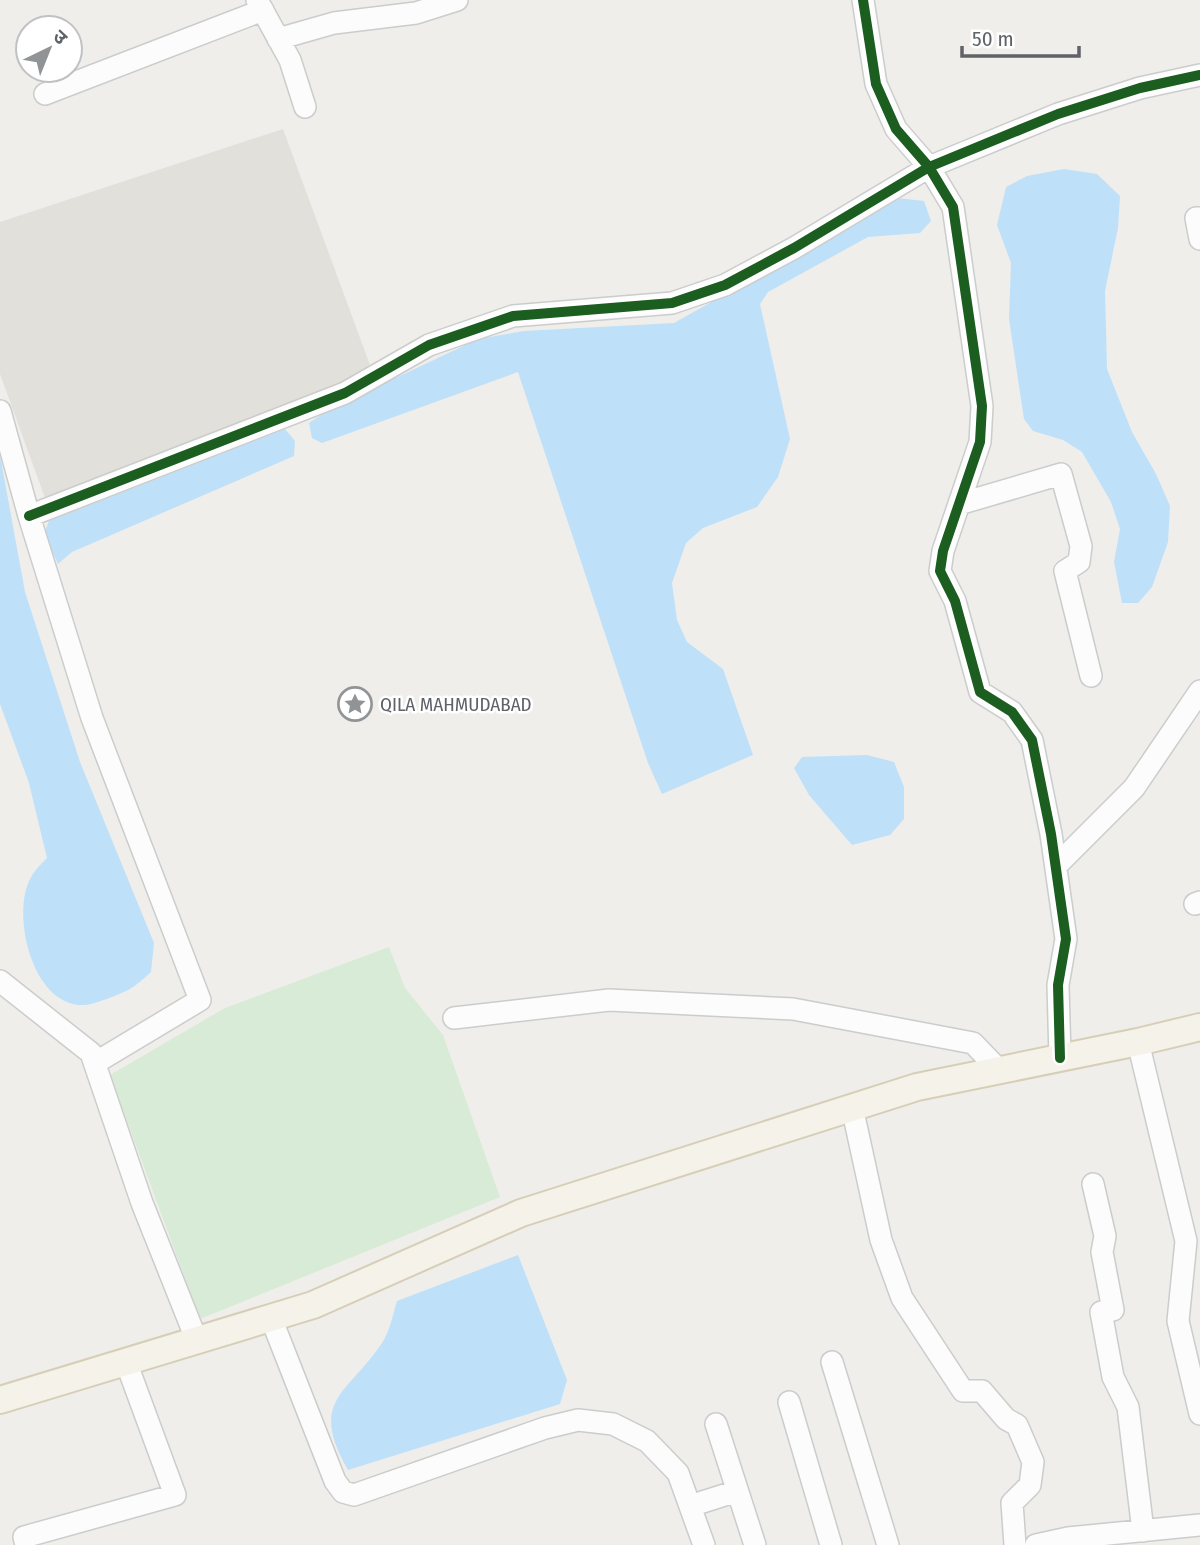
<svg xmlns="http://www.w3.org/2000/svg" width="1200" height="1545" viewBox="0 0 1200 1545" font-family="'Fira Sans Condensed','Noto Sans Devanagari',sans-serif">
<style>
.education{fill:#e2e0da}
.green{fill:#d8ebd6}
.water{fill:#bfe0f9}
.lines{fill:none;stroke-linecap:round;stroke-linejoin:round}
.minor-casing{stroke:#cbcccc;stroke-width:24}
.major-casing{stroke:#d7ceb8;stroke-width:30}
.minor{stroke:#fdfcfc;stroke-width:21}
.major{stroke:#f4f2e9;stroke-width:26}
.cycleway-casing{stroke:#fff;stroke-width:15}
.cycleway{stroke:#1b5e20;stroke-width:10}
.labels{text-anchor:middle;stroke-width:5;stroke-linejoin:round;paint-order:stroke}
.poi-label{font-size:19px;fill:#5f6368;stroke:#fff;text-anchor:start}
</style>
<rect width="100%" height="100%" fill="#efeeea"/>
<path class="education" d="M283 129 370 365 334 387 45 498 0 374V222Z"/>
<path class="green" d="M389 947 405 988 443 1035 500 1197 200 1319 110 1075 225 1008Z"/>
<path class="water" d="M1064 169 1097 174 1120 196 1118 228 1105 291 1107 369 1132 432 1156 474 1170 506 1168 542 1152 587 1138 603H1122L1114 562 1120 529 1111 502 1082 452 1063 440 1033 431 1024 419 1009 319 1011 263 997 225 1006 187 1027 176Z
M897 198 924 201 931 221 920 233 868 237 768 292 760 304 790 439 778 477 757 507 703 528 686 543 672 583 677 620 687 642 723 669 753 755 662 794 648 763 518 372 322 443 312 438 309 423 330 409 478 339 524 331 674 323Z
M285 429 295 441 294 456 72 552 58 564 44 534 49 521Z
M0 455 25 592 80 762 154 943 151 972C144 978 137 985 130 989 121 994 93 1005 84 1005 33 1007 11 916 30 879 34 871 41 864 47 858L29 783 0 704Z
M867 755 894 762 904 787V819L890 835 852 845 809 795 794 768 802 757Z
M518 1255 567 1380 560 1404 348 1470C308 1400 347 1395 382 1343 390 1331 393 1314 397 1301Z"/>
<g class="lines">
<g class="minor-casing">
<path id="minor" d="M257 0 290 60 305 107
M863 0 876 84 896 129 929 167 953 207 982 406 980 442 943 551 940 571 955 601 980 692 1012 712 1032 740 1051 834 1066 939 1058 985 1060 1058
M278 39 334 23 416 13 457 0
M45 94 263 10
M1200 218H1196L1200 239
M0 411 29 516 92 718 200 1000 95 1063
M959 504 1061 474 1081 546 1079 562 1065 571 1091 676
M29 516 345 393 429 345 513 316 672 303 725 285 794 248 929 167 1058 114 1140 88 1200 75
M1056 866 1134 788 1200 691
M1195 904 1200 902
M0 981 91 1053 142 1203 197 1341
M454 1018 609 1000 793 1009 973 1043 999 1070
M1138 1042 1186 1241 1178 1321 1200 1414
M852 1107 881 1240 902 1298 963 1391H982L1006 1419 1017 1425 1033 1462 1030 1485 1012 1503 1015 1545
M1093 1184 1105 1236 1102 1252 1113 1310 1101 1312 1113 1377 1128 1407 1143 1531
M271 1318 335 1481 343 1492 354 1495 545 1428 578 1420 613 1424 647 1441 678 1473 704 1545
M832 1362 888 1545
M789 1402 831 1545
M716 1424 755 1545
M690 1506 737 1491
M26 1545 24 1537 175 1495 126 1362
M1036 1545 1068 1538 1200 1525"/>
</g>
<g class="major-casing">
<path id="major" d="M0 1400 313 1305 521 1213 917 1087 1138 1042 1200 1027"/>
</g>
<use href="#minor" class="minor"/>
<use href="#major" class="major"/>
<g class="cycleway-casing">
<path id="cycleway" d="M863 0 876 84 896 129 929 167 953 207 982 406 980 442 943 551 940 571 955 601 980 692 1012 712 1032 740 1051 834 1066 939 1058 985 1060 1058
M29 516 345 393 429 345 513 316 672 303 725 285 794 248 929 167 1058 114 1140 88 1200 75"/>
</g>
<use href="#cycleway" class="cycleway"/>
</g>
<defs>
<g id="sight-ring" transform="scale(1.75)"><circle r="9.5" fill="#fff" stroke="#919496" stroke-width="1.5"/><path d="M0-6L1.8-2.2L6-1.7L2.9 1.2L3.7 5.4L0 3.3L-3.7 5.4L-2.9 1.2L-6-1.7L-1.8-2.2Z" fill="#919496"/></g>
</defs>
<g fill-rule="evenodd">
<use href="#sight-ring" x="355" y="704"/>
</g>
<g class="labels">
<g class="poi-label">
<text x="380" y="711">QILA MAHMUDABAD</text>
</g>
</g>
<g transform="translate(49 49) rotate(43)"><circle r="33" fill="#ffffff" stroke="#bfc1c3" stroke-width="2"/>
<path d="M0-5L12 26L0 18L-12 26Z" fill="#919496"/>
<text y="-10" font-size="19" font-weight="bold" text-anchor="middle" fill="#5f6368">उ</text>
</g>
<path d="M962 46v10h117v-10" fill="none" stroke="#5f6368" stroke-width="3.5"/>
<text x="972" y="46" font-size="21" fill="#5f6368" stroke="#ffffff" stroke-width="5" paint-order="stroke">50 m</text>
</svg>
